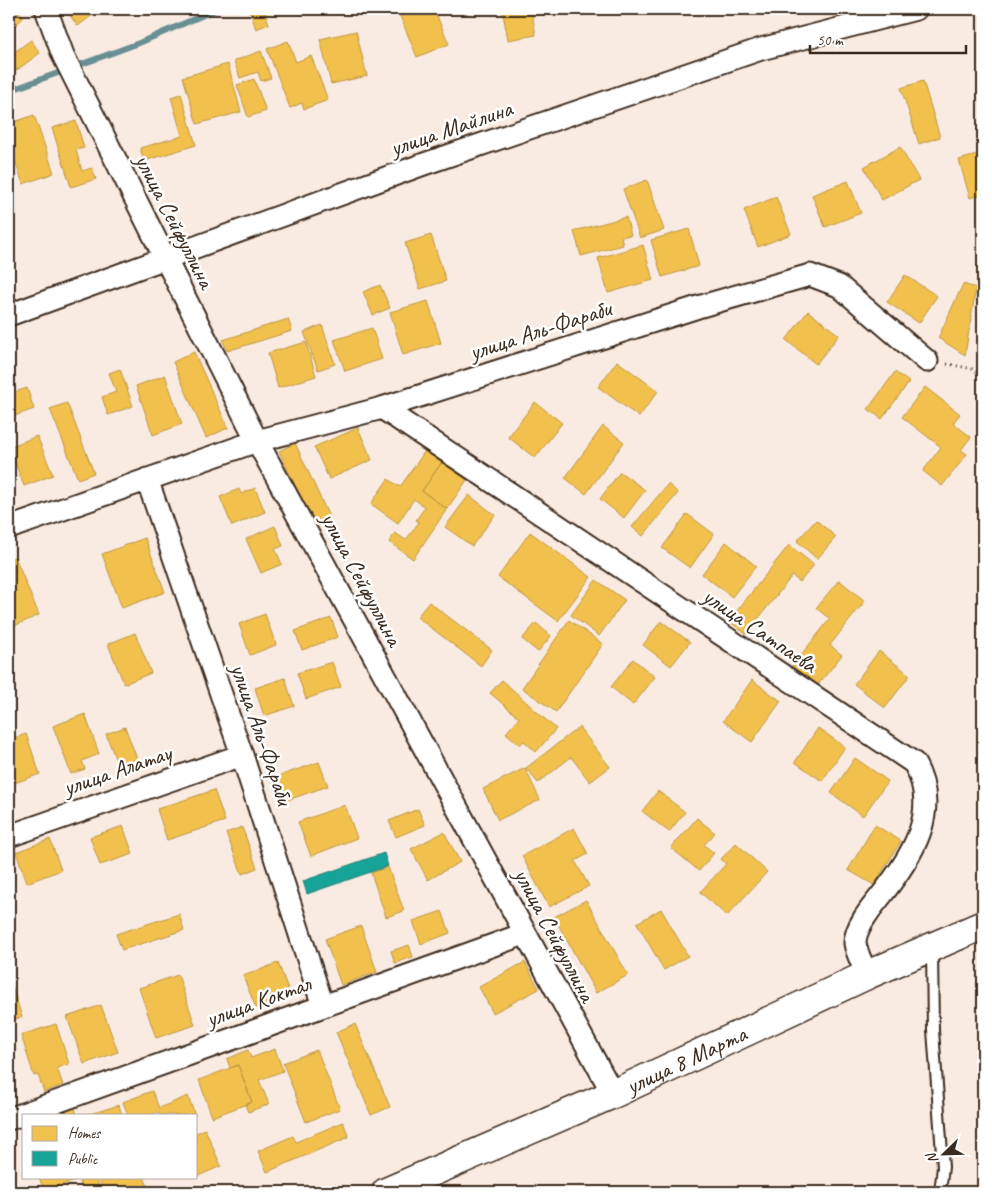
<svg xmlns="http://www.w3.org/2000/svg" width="992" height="1201" viewBox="0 0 992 1201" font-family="Caveat,sans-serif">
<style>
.homes{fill:#f2c14e;stroke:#bb9440}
.public{fill:#17a398;stroke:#227f73}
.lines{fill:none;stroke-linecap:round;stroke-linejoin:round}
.stream{stroke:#678f94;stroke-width:6}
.lane-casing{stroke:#3b2a1e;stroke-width:14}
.street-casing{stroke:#3b2a1e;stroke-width:25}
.secondary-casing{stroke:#3b2a1e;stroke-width:31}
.path{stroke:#3b2a1e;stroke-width:3;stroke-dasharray:1 4;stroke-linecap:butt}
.lane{stroke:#fff;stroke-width:10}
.street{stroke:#fff;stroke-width:21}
.secondary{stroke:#fff;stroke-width:28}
.labels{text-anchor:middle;stroke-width:5;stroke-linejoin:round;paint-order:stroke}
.street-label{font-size:24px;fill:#3b2a1e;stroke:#fff}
</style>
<rect width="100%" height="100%" fill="#faebe2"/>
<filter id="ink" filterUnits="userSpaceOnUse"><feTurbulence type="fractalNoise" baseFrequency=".02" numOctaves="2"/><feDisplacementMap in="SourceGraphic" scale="10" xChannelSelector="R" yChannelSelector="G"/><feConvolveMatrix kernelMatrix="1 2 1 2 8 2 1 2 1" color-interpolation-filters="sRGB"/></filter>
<g filter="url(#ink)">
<path class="homes" d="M9 9H15L24 17 13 28 9 24Z
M65 9H100L78 26Z
M249 9H264L269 24 256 29Z
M418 9H434L449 44 417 57 400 16Z
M502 9H531L536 35 508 40Z
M356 31 367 76 331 84 320 39Z
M31 40 40 53 10 75 9 56Z
M288 41 296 62 311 56 328 100 304 109 302 103 290 108 267 49Z
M261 51 271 78 261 81 258 72 240 78 234 61Z
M228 64 241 112 197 124 183 77Z
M254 79 266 111 248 117 237 85Z
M923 81 940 137 919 144 901 88Z
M181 94 196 145 144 161 140 148 182 136 171 97Z
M34 115 54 173 23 184 9 144V124Z
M76 121 84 148 76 150 82 171 92 168 96 179 71 187 52 128Z
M900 147 919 180 882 200 864 167Z
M983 153V194L970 198 959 160Z
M647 180 664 230 640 238 623 189Z
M848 181 861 213 825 227 812 195Z
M776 197 791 234 758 247 744 210Z
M626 217 631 235 621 237 623 245 581 256 574 231Z
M689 229 699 266 662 277 651 240Z
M431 235 446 281 420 289 405 243Z
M643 245 653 280 608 293 598 258Z
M905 275 937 296 919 323 887 302Z
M963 284 976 288 965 355 938 338Z
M380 285 390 308 373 315 363 292Z
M428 301 441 343 403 355 390 312Z
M808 311 839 335 816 364 786 340Z
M288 319 292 331 227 351 223 340Z
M322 325 335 364 318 370 304 332Z
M372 328 382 359 345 371 334 340Z
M306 342 316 376 278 388 268 353Z
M194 352 228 428 206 438 173 362Z
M617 361 658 391 639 417 598 387Z
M120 369 133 406 108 415 102 397 116 392 109 373Z
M895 372 909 382 882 419 868 409Z
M165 375 182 424 153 435 136 386Z
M925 387 960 414 953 423 971 437 961 450 967 454 942 486 923 471 941 447 902 417Z
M27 388 34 409 9 418V394Z
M535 402 562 423 535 458 508 437Z
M67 403 94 473 78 479 50 409Z
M603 426 624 442 586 494 565 478Z
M358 428 372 460 329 479 314 447Z
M37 436 53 475 24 486 9 447Z
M295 443 331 521 315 528 279 451Z
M425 451 442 462 422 491 447 509 413 559 389 542 395 533 406 540 419 522 416 520 425 507 414 499 398 523 371 504 388 479 400 487Z
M442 462 467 480 447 509 422 491Z
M620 472 645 490 624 518 600 499Z
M668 484 678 493 643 536 632 527Z
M255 488 265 512 232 526 220 497 239 489 241 494Z
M469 495 495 515 472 546 445 527Z
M687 514 714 534 690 568 662 548Z
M816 520 836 537 817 559 797 541Z
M275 526 283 546 275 549 282 564 261 573 246 539Z
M530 532 591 577 558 621 498 577Z
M145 538 165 592 122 608 102 554Z
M726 542 756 566 732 597 702 574Z
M789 545 814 565 800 582 792 576 746 634 729 621Z
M15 557 39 615 16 625 9 609V559Z
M596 580 625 600 599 636 571 615Z
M839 580 865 601 830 645 842 655 817 686 792 666 830 619 816 608Z
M429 602 492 650 481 666 417 617Z
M265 614 276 645 250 655 239 624Z
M331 618 338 637 302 650 295 631Z
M569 620 603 644 556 712 522 688Z
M661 621 690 642 671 666 643 645Z
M536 623 551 636 538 652 522 639Z
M135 633 151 673 124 684 108 644Z
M879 651 910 675 885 708 854 684Z
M633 659 655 677 633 705 611 687Z
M332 662 341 687 306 699 297 673Z
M285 678 294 706 264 716 255 688Z
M502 680 556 729 536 752 524 741 520 745 506 733 519 718 490 693Z
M752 680 781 701 752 742 723 721Z
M85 714 99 754 82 761 85 769 71 774 53 726Z
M125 727 137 759 118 766 106 734Z
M579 727 610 767 590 782 571 757 538 783 526 768Z
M818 728 845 747 822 781 795 762Z
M26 734 40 774 9 785V740Z
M855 758 888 781 863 816 831 793Z
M319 762 328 786 282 802 273 778Z
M525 768 540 800 498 820 483 789Z
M214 790 225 821 167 840 157 809Z
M658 791 685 812 669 832 642 811Z
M345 805 357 838 311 856 298 822Z
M418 809 425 825 396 837 389 821Z
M697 818 715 833 704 845 714 853 699 871 671 848Z
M875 825 901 841 874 885 848 870Z
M123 826 133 854 100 865 90 837Z
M242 827 257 868 242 874 226 833Z
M574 828 588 854 575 861 589 886 549 907 522 856Z
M444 832 460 862 428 880 411 849Z
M50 839 61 870 27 883 16 852Z
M736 843 767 872 727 916 700 892 726 864 721 859Z
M388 867 404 911 386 917 371 873Z
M586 900 628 975 596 993 554 917Z
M9 901 13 913 9 915Z
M661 909 688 956 664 970 637 923Z
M442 911 450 933 421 944 413 921Z
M179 914 184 930 122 950 116 934Z
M361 926 377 972 341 985 325 939Z
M409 945 413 957 395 963 391 951Z
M525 962 539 989 493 1013 479 987Z
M278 963 290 994 256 1008 243 976Z
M178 975 195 1025 156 1038 139 988Z
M9 977 22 1017 9 1021Z
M101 1005 118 1052 84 1064 67 1017Z
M56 1024 69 1064 57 1068 63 1085 44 1092 38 1075 34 1076 21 1035Z
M355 1024 390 1107 371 1115 336 1032Z
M275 1049 283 1071 259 1080 269 1104 248 1112 245 1105 252 1102 238 1065 230 1068 227 1059 248 1050 251 1058Z
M317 1050 340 1109 306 1122 283 1063Z
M238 1065 252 1102 212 1117 199 1080Z
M152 1091 159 1108 188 1096 195 1115H160L158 1112 151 1115H128L123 1102Z
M119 1105 122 1115H87Z
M75 1108 77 1115H59L58 1113Z
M343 1122 349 1137 267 1172 258 1151 293 1136 296 1142Z
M205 1129 221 1166 196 1177V1133Z
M39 1177H73L75 1181 44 1191Z
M78 1177H96L101 1192H83Z
M98 1177H144L150 1192H104Z"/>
<path class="public" d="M384 853 388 866 307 894 303 881Z"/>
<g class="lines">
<path class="stream" d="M9 91 139 43 217 9"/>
<g class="lane-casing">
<path id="lane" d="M932 949 933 1030 943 1167 940 1192"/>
</g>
<g class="street-casing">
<path id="street" d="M46 9 63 55 257 441 613 1094
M9 315 424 164 761 49 916 9
M382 408 914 763C942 812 911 858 880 897 871 908 855 927 855 943 856 953 864 966 867 975
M147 479 242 755 323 1006
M9 528 257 441 382 408 698 307 810 275 839 286 927 361
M9 836 242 755
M9 1119 524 934"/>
</g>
<g class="secondary-casing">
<g id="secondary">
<path id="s1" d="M386 1192 613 1094 867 975 983 925"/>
</g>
</g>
<path class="path" d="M947 364 973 369 983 376"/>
<use href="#lane" class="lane"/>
<use href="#street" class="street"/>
<use href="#secondary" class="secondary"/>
</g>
</g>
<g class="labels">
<g class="street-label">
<text transform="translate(451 128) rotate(-19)" y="8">улица Майлина</text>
<text transform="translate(175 221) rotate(63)" y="8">улица Сейфуллина</text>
<text transform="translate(540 330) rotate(-18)" y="8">улица Аль-Фараби</text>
<text transform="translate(362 579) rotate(62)" y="8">улица Сейфуллина</text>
<text transform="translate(760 630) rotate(34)" y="8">улица Сатпаева</text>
<text transform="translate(262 734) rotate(71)" y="8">улица Аль-Фараби</text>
<text transform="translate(117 770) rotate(-19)" y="8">улица Алатау</text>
<text transform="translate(555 935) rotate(62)" y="8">улица Сейфуллина</text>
<text transform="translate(258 1001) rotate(-20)" y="8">улица Коктал</text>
<text dy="8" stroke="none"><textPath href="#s1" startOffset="328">улица 8 Марта</textPath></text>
</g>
</g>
<rect width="992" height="1201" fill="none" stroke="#fff" stroke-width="30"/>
<rect x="15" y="15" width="962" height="1171" fill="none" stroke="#3b2a1e" stroke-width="2" filter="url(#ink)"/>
<rect x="22" y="1114" width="175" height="65" fill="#ffffff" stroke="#b1aaa5"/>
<rect x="32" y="1126" width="25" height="15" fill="#f2c14e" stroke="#b1aaa5"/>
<text x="68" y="1138" font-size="15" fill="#3b2a1e">Homes</text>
<rect x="32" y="1151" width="25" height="15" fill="#17a398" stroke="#b1aaa5"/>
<text x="68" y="1164" font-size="15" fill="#3b2a1e">Public</text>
<g transform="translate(944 1154) rotate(247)" stroke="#ffffff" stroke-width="4" paint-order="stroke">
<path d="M0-4L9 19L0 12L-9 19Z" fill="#3b2a1e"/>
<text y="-8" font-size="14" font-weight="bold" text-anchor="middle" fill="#3b2a1e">N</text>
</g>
<path d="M810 45v8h156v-8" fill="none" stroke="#3b2a1e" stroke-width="2.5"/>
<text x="817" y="45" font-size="15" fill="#3b2a1e" stroke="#ffffff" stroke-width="4" paint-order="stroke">50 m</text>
</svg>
